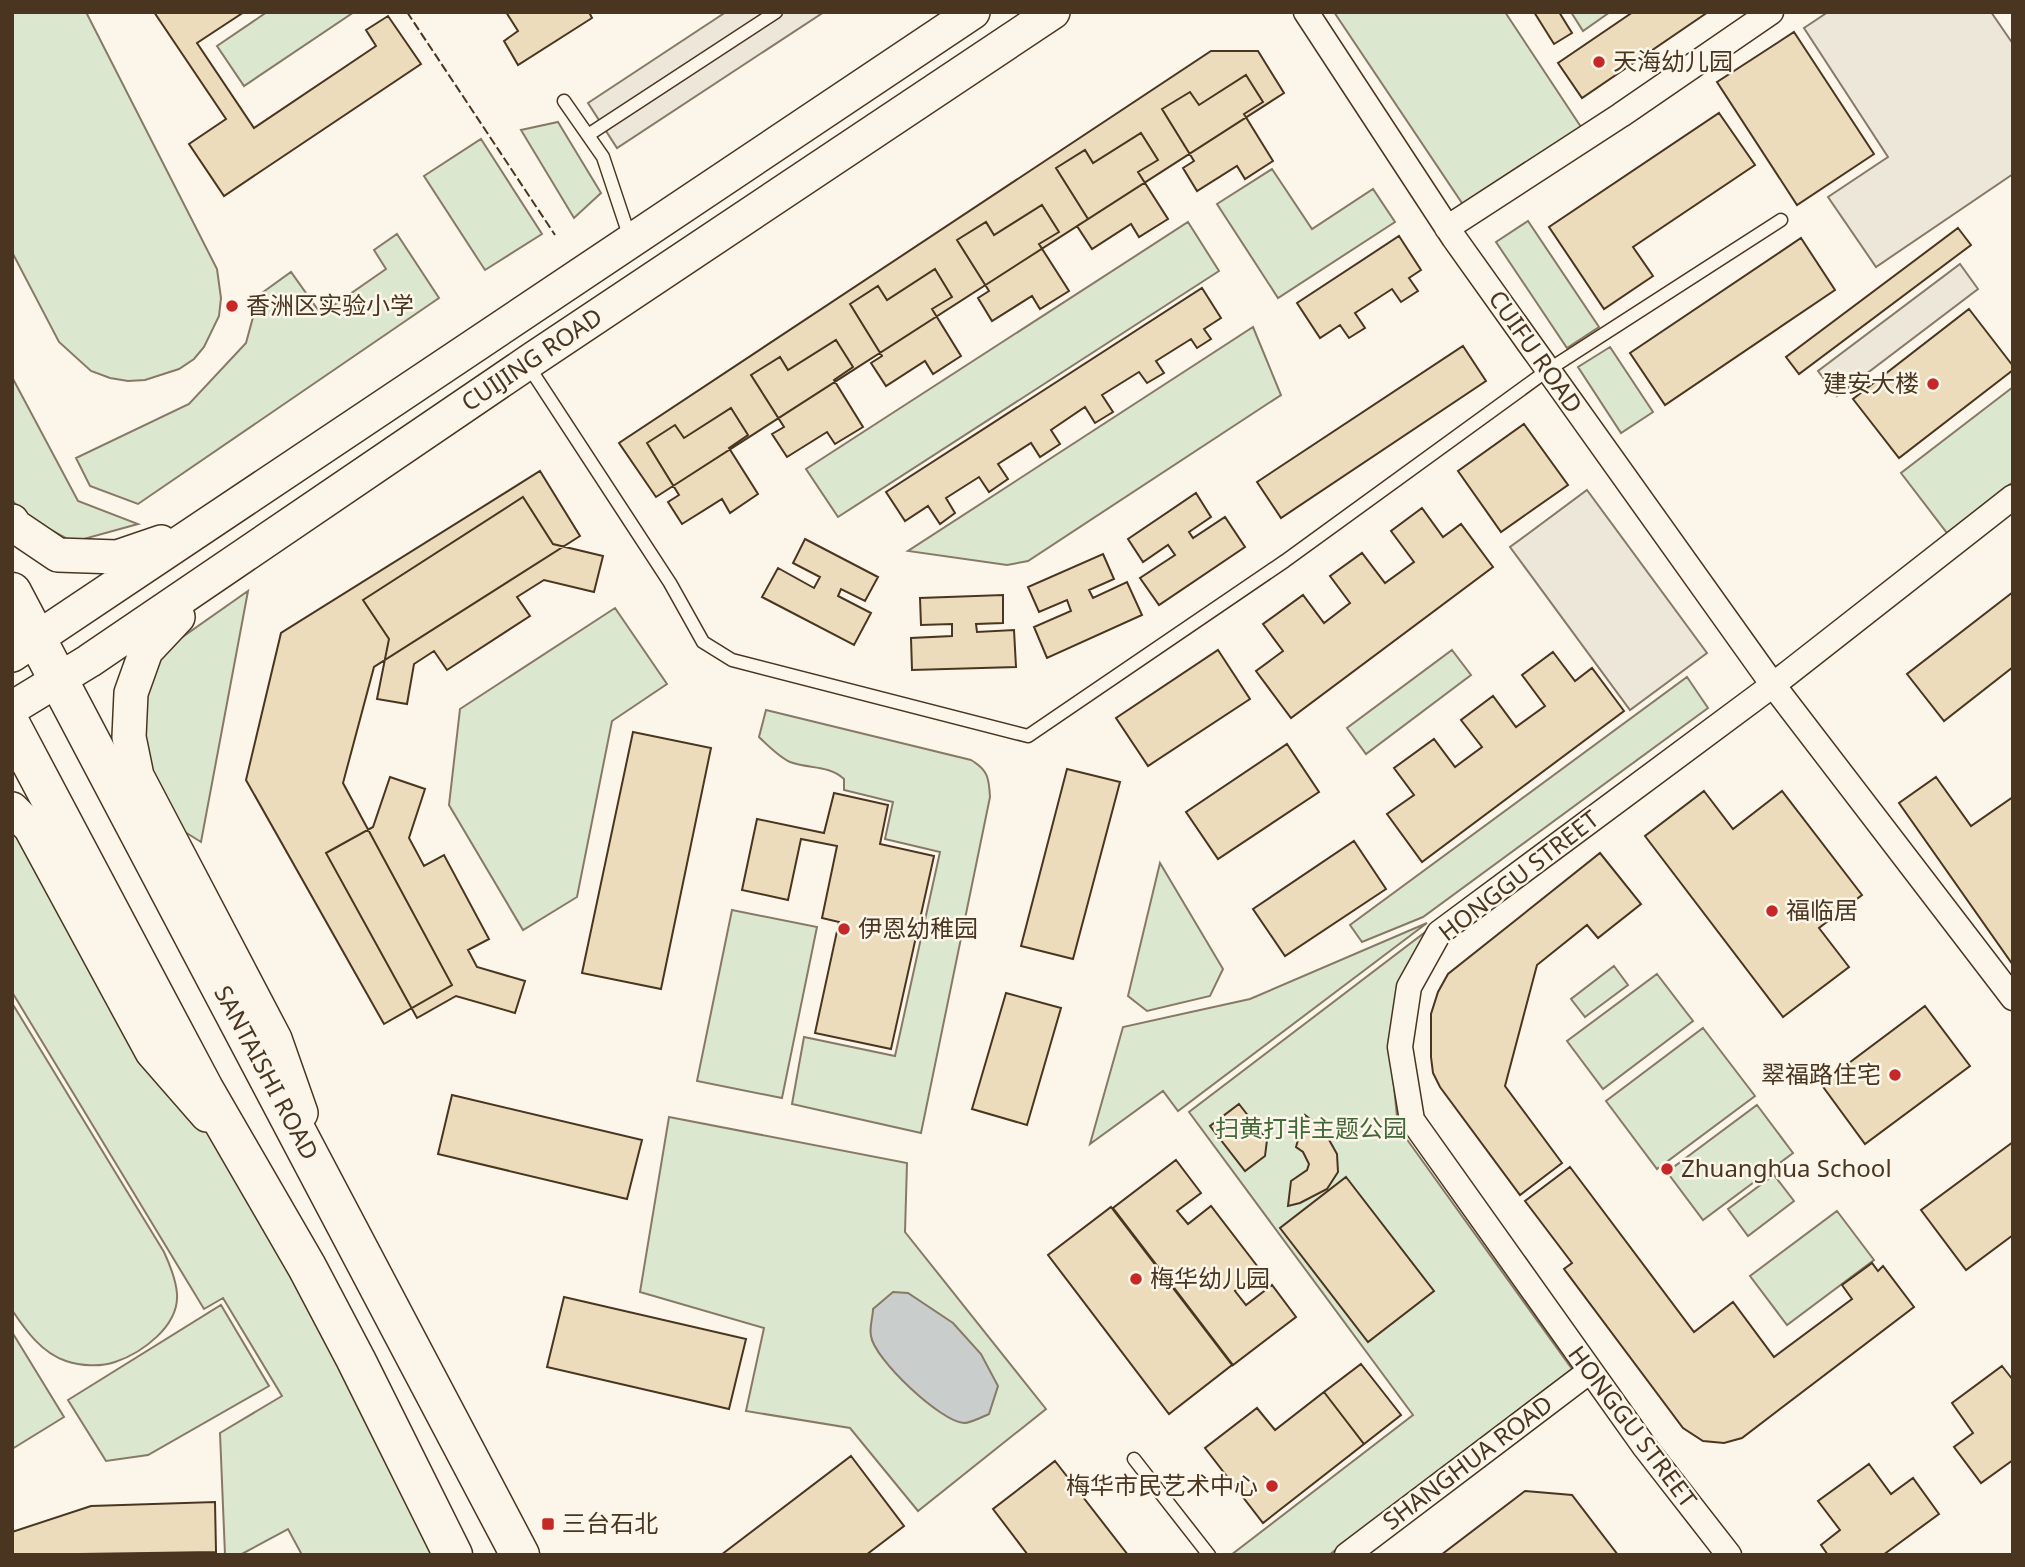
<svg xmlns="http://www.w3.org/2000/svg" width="2025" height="1567" viewBox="0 0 2025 1567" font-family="'Noto Sans','Noto Sans SC',sans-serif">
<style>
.green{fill:#dce7d0;stroke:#887966;stroke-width:2}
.parking{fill:#ede7d9;stroke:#887966;stroke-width:2}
.water{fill:#c9cecd;stroke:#887966;stroke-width:2}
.building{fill:#ecdcbc;stroke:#4a3520;stroke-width:2}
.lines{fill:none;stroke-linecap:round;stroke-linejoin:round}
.lane-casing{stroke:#4a3520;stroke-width:15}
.street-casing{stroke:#4a3520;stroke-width:27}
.secondary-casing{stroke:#4a3520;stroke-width:36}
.primary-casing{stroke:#4a3520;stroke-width:41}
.lane{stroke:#fbf6e9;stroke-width:12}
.street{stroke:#fbf6e9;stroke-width:24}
.secondary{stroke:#fbf6e9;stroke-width:33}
.primary{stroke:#fbf6e9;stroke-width:38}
.fence{stroke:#4a3520;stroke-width:2;stroke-dasharray:9 3.5;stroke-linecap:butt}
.poi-dot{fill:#c62828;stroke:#fbf6e9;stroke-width:2.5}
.labels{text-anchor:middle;stroke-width:5;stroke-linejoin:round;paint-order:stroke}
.poi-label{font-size:24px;fill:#4a3520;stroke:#fbf6e9;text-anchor:start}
.street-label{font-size:24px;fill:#4a3520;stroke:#fbf6e9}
.park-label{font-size:24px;fill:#436837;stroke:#fbf6e9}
</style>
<rect width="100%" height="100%" fill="#fbf6e9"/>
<path class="green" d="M12 12H86L217 269 221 298 219 316 204 347 194 359 179 369 145 380 128 381 110 378 91 371 59 342 12 252Z
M267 12H354L244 86 217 46Z
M1334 12H1505L1581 127 1464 206Z
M1571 12H1610L1583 31Z
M558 122 601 193 574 218 521 130Z
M481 139 542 234 485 270 424 176Z
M1272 169 1312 229 1373 189 1395 222 1278 298 1217 204Z
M1528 221 1599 327 1567 348 1496 242Z
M1188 222 1219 271 838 517 806 469Z
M397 234 439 298 138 504 90 486 76 458 189 404 246 343 259 295 291 272 321 314 386 269 374 250Z
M1253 327 1281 395 1028 561 1007 565 908 551Z
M1610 347 1653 412 1621 433 1578 367Z
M12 377 78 501 138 524 73 542 21 514 12 499Z
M2013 387V482L1947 533 1901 473Z
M248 591 201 842 177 827 150 771 144 738 146 692 164 650Z
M615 608 667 684 612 721 577 897 523 930 449 805 460 709Z
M1452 650 1471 675 1366 754 1347 728Z
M1687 677 1708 708 1423 917 1362 942 1350 925Z
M766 710 971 760C988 770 989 778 990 797L921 1133 792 1104 804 1037 895 1056 940 852 885 839 893 802 844 790V779C829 765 809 769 790 762 779 757 768 746 759 737Z
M12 810 245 1160 452 1555H302L288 1529 240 1555H225L220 1433 282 1396 223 1298 204 1309 12 992Z
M1160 863 1223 969 1210 996 1147 1011 1128 996Z
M732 910 817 927 782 1098 697 1081Z
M1427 923 1178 1111 1163 1091 1090 1144 1123 1027 1250 999Z
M1428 930 1391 1055 1398 1127 1572 1369 1329 1555H1231L1413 1415 1189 1112Z
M1614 966 1628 985 1585 1017 1571 999Z
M1657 974 1693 1021 1603 1089 1567 1041Z
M12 1003 164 1252C170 1265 176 1279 177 1294 179 1326 142 1353 115 1362 100 1367 81 1366 66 1361 42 1353 26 1331 12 1310Z
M1703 1028 1755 1096 1657 1169 1606 1101Z
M1757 1105 1793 1153 1703 1220 1667 1172Z
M669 1117 907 1163 905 1232 1046 1409 918 1511 850 1428 746 1411 764 1328 640 1292Z
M1774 1175 1794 1201 1748 1236 1728 1209Z
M1837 1211 1874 1260 1787 1325 1750 1276Z
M221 1305 269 1386 148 1455 106 1461 68 1400Z
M12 1332 64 1417 12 1449Z"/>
<path class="parking" d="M726 12H824L617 148 588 103Z
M1828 12H1991L2013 44V174L1876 267 1828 197 1888 157 1804 28Z
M1960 264 1978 289 1837 396 1818 371Z
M1587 490 1707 653 1630 710 1510 547Z"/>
<path class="water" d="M893 1292 908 1293 953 1323 981 1354 998 1386 989 1414C982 1417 971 1423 964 1423 941 1422 874 1359 871 1336 869 1328 873 1317 873 1309Z"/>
<path class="building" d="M154 12H244L197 43 254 128 376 46 366 30 388 16 421 64 224 196 189 144 226 119Z
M506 12H589L592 18 518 65 504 41 518 31Z
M1534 12H1559L1572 33 1554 44Z
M1633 12H1708L1582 98 1558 63Z
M1794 32 1874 154 1797 205 1717 82Z
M1211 51H1258L1284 93 656 497 619 443Z
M1246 75 1263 102 1244 114 1273 161 1245 179 1237 166 1197 191 1183 168 1194 161 1162 109 1190 92 1199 105Z
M1719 113 1755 165 1633 247 1653 276 1604 309 1549 227Z
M1141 133 1158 160 1138 172 1168 219 1139 237 1131 224 1092 249 1077 226 1088 219 1056 168 1085 150 1093 163Z
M1042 205 1059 232 1039 244 1069 291 1040 309 1032 296 992 321 978 298 989 291 957 240 986 222 994 235Z
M1958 228 1971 245 1799 374 1786 357Z
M1399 236 1421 270 1409 278 1418 291 1401 302 1392 289 1355 313 1365 328 1349 338 1340 325 1320 338 1297 303Z
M1801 238 1835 290 1665 405 1630 353Z
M935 269 952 297 932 309 961 356 933 374 925 361 886 386 871 363 882 356 850 304 878 286 887 300Z
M1202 288 1221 318 1204 329 1211 339 1197 348 1191 339 1156 361 1164 373 1147 383 1139 372 1102 395 1113 412 1095 423 1085 407 1051 430 1060 444 1040 457 1031 443 998 464 1008 479 989 492 979 477 946 498 955 513 940 524 928 506 905 521 886 492Z
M1969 309 2013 366V370L1899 458 1853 399Z
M836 340 853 367 834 380 863 427 835 444 827 432 787 457 772 434 784 427 751 375 780 357 788 370Z
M1463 346 1486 381 1281 518 1257 482Z
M731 408 748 435 729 448 758 494 730 513 722 499 682 524 668 502 679 495 647 443 675 425 684 438Z
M1524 424 1568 485 1501 532 1458 471Z
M540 471 580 536 374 667 343 783 452 985 384 1024 246 780 281 633Z
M1196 493 1211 517 1189 532 1193 538 1225 517 1245 547 1159 605 1140 578 1175 555 1168 545 1143 562 1128 539Z
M523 497 553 544 603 556 594 592 544 580 517 597 530 616 447 670 434 651 414 664 407 704 377 699 389 639 363 600Z
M1422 508 1443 537 1461 524 1493 567 1291 718 1256 671 1283 651 1263 624 1303 595 1324 623 1350 603 1330 576 1362 553 1385 583 1414 562 1391 531Z
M805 539 878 577 865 601 841 589 838 596 871 613 854 645 762 597 778 568 814 588 820 577 793 563Z
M1103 554 1114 579 1089 590 1093 598 1127 582 1142 615 1047 658 1034 627 1071 611 1067 600 1039 612 1028 587Z
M2013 592V667L1944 721 1907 674Z
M1003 595V623L976 624 977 632 1014 630 1016 667 912 670 911 638 952 636V624L921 625 920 598Z
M1218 650 1250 699 1148 766 1116 718Z
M1553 652 1575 681 1592 668 1624 711 1422 862 1387 814 1414 795 1394 768 1434 739 1455 767 1482 747 1461 720 1493 696 1516 727 1545 706 1522 675Z
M633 732 711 748 661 989 582 973Z
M1287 744 1319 792 1218 859 1186 812Z
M1067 769 1120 782 1073 959 1021 946Z
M390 777 425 789 409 838 424 866 444 855 489 939 468 950 477 967 525 981 515 1013 456 996 417 1018 326 853 373 827Z
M1936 777 1971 826 2013 797V965L1899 803Z
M1704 791 1733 829 1782 791 1862 895 1819 928 1849 967 1783 1017 1645 836Z
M834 793 888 805 880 844 934 856 891 1049 815 1033 839 922 822 918 837 846 801 839 788 900 742 890 757 819 824 833Z
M1354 841 1386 889 1285 956 1253 909Z
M1600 853 1641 904 1598 938 1587 925 1537 965 1505 1086 1562 1163 1520 1195 1440 1087 1433 1073 1431 1057V1014L1438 992 1448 974Z
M1006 993 1061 1008 1027 1125 972 1109Z
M1925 1006 1970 1066 1865 1144 1821 1084Z
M452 1095 642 1140 627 1199 438 1154Z
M1239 1104 1267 1140 1265 1156 1245 1171 1210 1126Z
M1305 1115 1323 1129 1337 1154 1338 1172 1327 1189 1300 1203 1288 1206 1291 1181 1307 1170 1309 1164 1303 1152 1296 1147Z
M2013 1142V1235L1966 1270 1921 1210Z
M1176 1160 1201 1193 1177 1211 1188 1224 1211 1206 1261 1271 1235 1291 1246 1305 1272 1285 1296 1317 1233 1365 1113 1208Z
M1570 1167 1694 1332 1733 1302 1774 1357 1852 1299 1842 1285 1872 1263 1878 1271 1883 1266 1914 1307 1742 1438 1724 1443 1703 1441 1683 1428 1564 1269 1572 1263 1525 1201Z
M1346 1177 1434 1291 1368 1342 1280 1228Z
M1111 1207 1232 1365 1169 1414 1048 1255Z
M564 1297 746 1339 729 1409 547 1367Z
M1361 1364 1401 1415 1364 1444 1324 1392Z
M2002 1366 2013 1380V1460L1981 1483 1954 1447 1973 1433 1952 1403Z
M1324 1392 1364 1444 1263 1523 1205 1448 1257 1408 1275 1430Z
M851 1456 904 1526 866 1555H721Z
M1055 1461 1128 1555H1028L993 1509Z
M1869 1464 1891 1494 1913 1478 1939 1514 1883 1555H1828L1821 1545 1840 1530 1818 1501Z
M1525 1491 1572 1495 1618 1555H1441Z
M215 1502 216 1552 12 1555V1532L91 1506Z"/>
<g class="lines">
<g class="lane-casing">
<path id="lane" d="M564 101 603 157 630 238
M588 135 776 12
M527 364 670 583 703 642 732 660 1028 736 1285 561 1548 370 1781 220
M1134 1459 1209 1555"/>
</g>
<g class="street-casing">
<path id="street" d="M1306 12 1454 238 1773 685 2013 998
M1447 228 1621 115 1771 12
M1347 1555 1590 1371
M1729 1555 1644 1446 1412 1120 1400 1047 1409 987 1439 933 1773 685 2013 497"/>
</g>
<g class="secondary-casing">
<path id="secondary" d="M12 521 15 526 58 555 117 557 161 542
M178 617 146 651 131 693 129 737 137 776 275 1039 301 1113
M12 655 973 12
M12 708 89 661 533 359 1053 12
M12 809 30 827 152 1052 207 1115"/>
</g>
<g class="primary-casing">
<path id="primary" d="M12 592 520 1555
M12 727 204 1089 307 1267 356 1360 453 1555"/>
</g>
<use href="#lane" class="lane"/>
<use href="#street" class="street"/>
<use href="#secondary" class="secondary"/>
<use href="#primary" class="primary"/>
<path class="fence" d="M407 12 555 235"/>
</g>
<g class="poi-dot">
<circle cx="1599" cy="62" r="7"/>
<circle cx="232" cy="306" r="7"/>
<circle cx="1933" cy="384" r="7"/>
<circle cx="1772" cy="911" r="7"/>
<circle cx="844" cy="929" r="7"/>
<circle cx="1895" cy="1075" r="7"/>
<circle cx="1667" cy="1169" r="7"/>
<circle cx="1136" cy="1279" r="7"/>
<circle cx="1272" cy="1486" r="7"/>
<rect x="541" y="1517" width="14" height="14" rx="3.5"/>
</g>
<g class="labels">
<g class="poi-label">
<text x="1613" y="70">天海幼儿园</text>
<text x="246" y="314">香洲区实验小学</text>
<text x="1919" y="392" text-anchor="end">建安大楼</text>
<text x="1786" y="919">福临居</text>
<text x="858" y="937">伊恩幼稚园</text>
<text x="1881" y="1083" text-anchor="end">翠福路住宅</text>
<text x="1681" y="1177">Zhuanghua School</text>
<text x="1150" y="1287">梅华幼儿园</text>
<text x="1258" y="1494" text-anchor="end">梅华市民艺术中心</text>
<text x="562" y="1532">三台石北</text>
</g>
<g class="street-label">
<text transform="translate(1535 352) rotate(55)" y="8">CUIFU ROAD</text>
<text transform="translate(532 360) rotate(-34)" y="8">CUIJING ROAD</text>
<text transform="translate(1519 876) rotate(-38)" y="8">HONGGU STREET</text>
<text transform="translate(266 1073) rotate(62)" y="8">SANTAISHI ROAD</text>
<text transform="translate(1632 1427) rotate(53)" y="8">HONGGU STREET</text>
<text transform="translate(1468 1463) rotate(-37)" y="8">SHANGHUA ROAD</text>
</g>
<g class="park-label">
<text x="1311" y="1137">扫黄打非主题公园</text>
</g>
</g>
<rect width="2025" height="1567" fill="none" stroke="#4a3520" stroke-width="28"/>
</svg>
